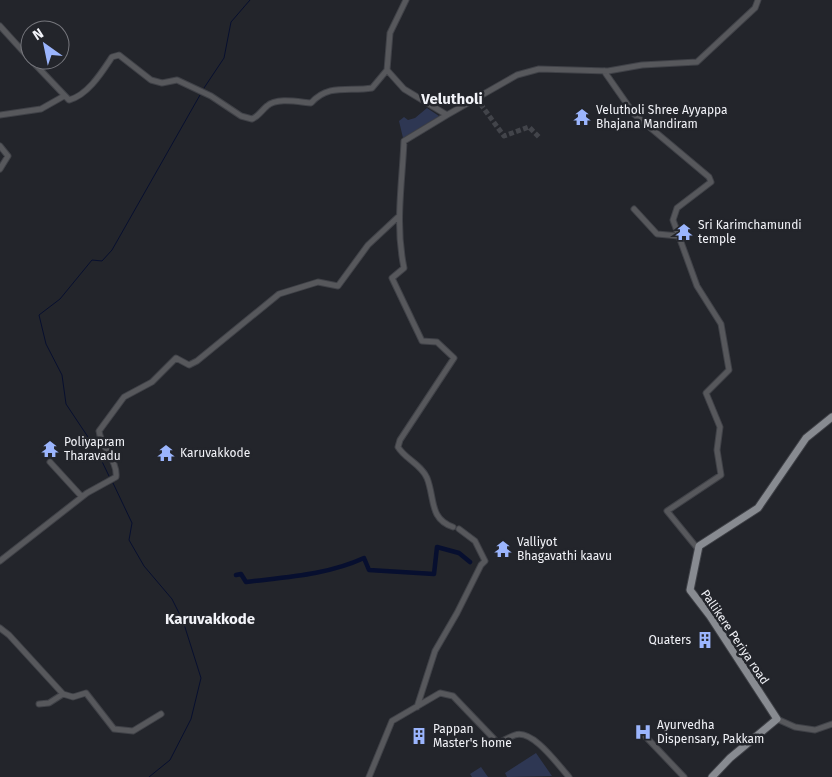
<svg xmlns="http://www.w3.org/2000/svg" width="832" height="777" viewBox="0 0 832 777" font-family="'Fira Sans',sans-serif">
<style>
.green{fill:#2e3753}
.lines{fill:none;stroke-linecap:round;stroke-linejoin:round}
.stream{stroke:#070f2f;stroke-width:1}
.canal{stroke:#070f2f;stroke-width:4.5}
.minor-tunnel{stroke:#42444a;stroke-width:5;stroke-dasharray:5 2.5;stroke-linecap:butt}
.minor-casing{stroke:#404248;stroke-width:7}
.major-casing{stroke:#404248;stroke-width:9}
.minor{stroke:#57585c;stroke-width:5}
.major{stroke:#888b91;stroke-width:7}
.labels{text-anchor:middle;stroke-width:5;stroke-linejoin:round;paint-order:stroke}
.poi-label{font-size:12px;fill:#f2f3f8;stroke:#23252b;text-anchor:start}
.street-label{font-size:12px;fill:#f2f3f8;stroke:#23252b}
.quarter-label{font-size:15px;font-weight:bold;fill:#f2f3f8;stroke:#23252b}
</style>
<rect width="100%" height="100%" fill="#23252b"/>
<path class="green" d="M427 108 439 116 403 138 399 121 404 117 408 120 415 118Z
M536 753 552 776 507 777 505 773Z
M481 767 488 777H472L470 774Z"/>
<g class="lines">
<path class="stream" d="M204 88 224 58 231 22 250 0
M109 476 96 449 66 404 62 375 46 344 39 315 60 299 92 260 102 261 112 250 200 95
M113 483 132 523 129 540 144 566 172 599 183 621 201 678 191 719 170 760 149 777"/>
<path class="canal" d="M236 575 241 574 246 582C286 577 327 575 364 558L369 570 434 574 437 547 459 553 470 562"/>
<path class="minor-tunnel" d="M476 98 504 136 529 127 540 138"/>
<g class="minor-casing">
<path id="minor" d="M406 0 390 33 387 70 404 89 447 115 517 75 539 69 608 71 642 65 697 62 755 8 758 0
M0 26 30 59
M31 60 69 100C88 95 102 72 112 57L119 55 151 80 162 83 177 80 211 96 241 116 252 119C259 116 261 111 267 106 277 97 299 102 311 103 329 83 349 92 372 88L387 70
M604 71 634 114 709 177 711 182 677 208 673 220 697 286 721 324 729 370 706 393 720 427 717 450 721 475 667 511 698 549
M0 115 41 109 64 96
M447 115 404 141C402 186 395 224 404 268L392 278 422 341 437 342 454 358 400 440 398 447C405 459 421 464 427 478 435 498 429 519 453 527
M0 146 8 156 0 169
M634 209 657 234 679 236
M50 462 82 497
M0 561 87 493 116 477C118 461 101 447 99 431L124 397 152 382 176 358 189 365 197 361 279 294 318 282 338 286 368 245 398 217
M0 628 9 635 63 694 73 697 86 693 114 729 133 731 161 714
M39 704 49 703 63 694
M417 707 435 651 457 613 481 565 485 561 475 541 459 529
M777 719 795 727 815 730 832 724
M646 737 684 777
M369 777 392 721 440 693 453 696 498 743C503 741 509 737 515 735 533 729 558 765 569 777"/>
</g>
<g class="major-casing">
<path id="major" d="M712 777 730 758 777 719 710 616 690 590 699 546 758 508 806 438 832 417"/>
</g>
<use href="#minor" class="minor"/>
<use href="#major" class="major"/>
</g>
<defs>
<g id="temple-bare" transform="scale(1.35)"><path d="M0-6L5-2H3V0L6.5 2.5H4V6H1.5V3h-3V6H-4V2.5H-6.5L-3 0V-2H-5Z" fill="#9bb5fd" stroke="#23252b" stroke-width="2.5" paint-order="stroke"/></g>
<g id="building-bare" transform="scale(1.35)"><path d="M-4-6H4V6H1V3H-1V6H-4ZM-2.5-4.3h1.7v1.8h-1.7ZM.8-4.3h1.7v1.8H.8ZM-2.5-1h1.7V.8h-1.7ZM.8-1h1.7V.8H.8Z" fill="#9bb5fd" stroke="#23252b" stroke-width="2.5" paint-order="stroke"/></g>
<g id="hospital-bare" transform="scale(1.35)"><path d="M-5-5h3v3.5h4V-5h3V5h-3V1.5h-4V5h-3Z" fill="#9bb5fd" stroke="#23252b" stroke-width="2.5" paint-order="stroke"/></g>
</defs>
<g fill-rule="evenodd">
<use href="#temple-bare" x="582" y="117"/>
<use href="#temple-bare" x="684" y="232"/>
<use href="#temple-bare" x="50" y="449"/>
<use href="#temple-bare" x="166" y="453"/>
<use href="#temple-bare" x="503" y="549"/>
<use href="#building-bare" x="705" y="640"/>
<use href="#hospital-bare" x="643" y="732"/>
<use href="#building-bare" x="419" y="736"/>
</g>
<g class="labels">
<g class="poi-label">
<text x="596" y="114">Velutholi Shree Ayyappa<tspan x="596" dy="14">Bhajana Mandiram</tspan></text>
<text x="698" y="229">Sri Karimchamundi<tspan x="698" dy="14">temple</tspan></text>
<text x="64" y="446">Poliyapram<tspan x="64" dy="14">Tharavadu</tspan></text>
<text x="180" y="457">Karuvakkode</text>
<text x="517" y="546">Valliyot<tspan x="517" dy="14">Bhagavathi kaavu</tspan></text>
<text x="691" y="644" text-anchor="end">Quaters</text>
<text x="657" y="729">Ayurvedha<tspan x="657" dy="14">Dispensary, Pakkam</tspan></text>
<text x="433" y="733">Pappan<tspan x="433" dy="14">Master's home</tspan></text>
</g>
<g class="street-label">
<text transform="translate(735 637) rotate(56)" y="4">Pallikere Periya road</text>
</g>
<g class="quarter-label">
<text x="452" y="104">Velutholi</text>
<text x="210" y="624">Karuvakkode</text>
</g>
</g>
<g transform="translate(45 45) rotate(327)"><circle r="24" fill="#23252b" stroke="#76777d"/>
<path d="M0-4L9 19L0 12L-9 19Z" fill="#9bb5fd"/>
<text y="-8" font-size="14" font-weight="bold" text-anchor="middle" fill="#f2f3f8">N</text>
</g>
</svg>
